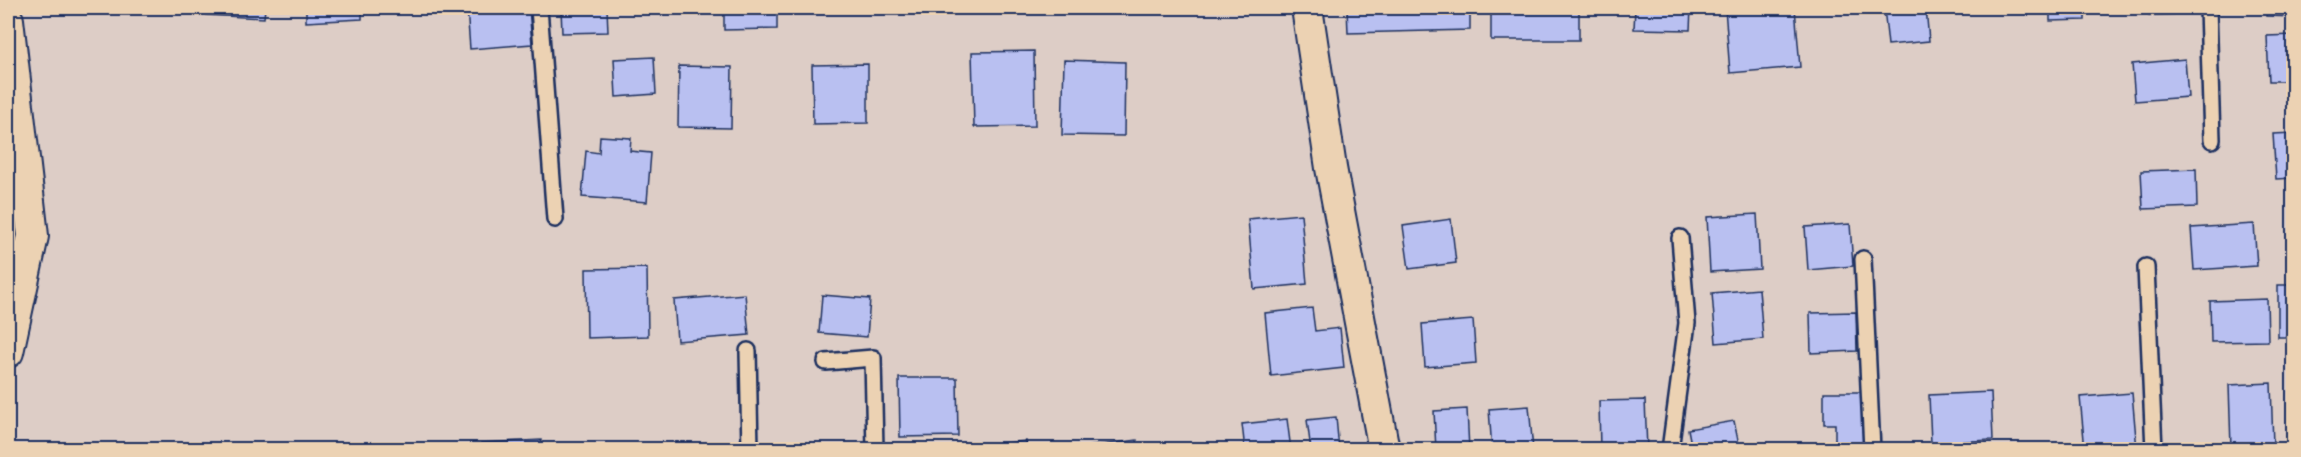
<svg xmlns="http://www.w3.org/2000/svg" width="2301" height="457" viewBox="0 0 2301 457" font-family="'Playpen Sans',sans-serif">
<style>
.building{fill:#b9c0f1;stroke:#1b2f5e;stroke-width:1.5}
.lines{fill:none;stroke-linecap:round;stroke-linejoin:round}
.lane-casing{stroke:#1b2f5e;stroke-width:20}
.street-casing{stroke:#1b2f5e;stroke-width:34}
.lane{stroke:#ecd2b3;stroke-width:15}
.street{stroke:#ecd2b3;stroke-width:30}
</style>
<rect width="100%" height="100%" fill="#ddcdc6"/>
<filter id="ink" filterUnits="userSpaceOnUse"><feTurbulence type="fractalNoise" baseFrequency=".0167" numOctaves="2"/><feDisplacementMap in="SourceGraphic" scale="12" xChannelSelector="R" yChannelSelector="G"/><feConvolveMatrix kernelMatrix="1 2 1 2 8 2 1 2 1" color-interpolation-filters="sRGB"/></filter>
<g filter="url(#ink)">
<path class="building" d="M207 8H265L264 18 207 15Z
M306 8H362V19L306 22Z
M467 8H529L532 44 470 49Z
M561 8H607L608 32 562 33Z
M724 8H777V29L724 30Z
M1347 8H1470V30L1348 33Z
M1491 8H1579V40H1491Z
M1635 8H1691L1690 30 1634 29Z
M1725 8H1795L1800 67 1730 73Z
M1884 8H1926L1929 41 1888 45Z
M2050 8H2085V20L2050 21Z
M2149 8H2184V14L2149 15Z
M2267 8H2294V17L2266 16Z
M2294 35V94H2292L2291 81H2269L2267 36Z
M1034 51 1035 126 974 127 972 52Z
M654 57 656 94 616 97 614 59Z
M2185 59 2188 97 2135 101 2132 64Z
M1064 60 1125 62 1124 136 1062 135Z
M868 64V123L813 124 812 65Z
M679 66 732 67 731 128 678 127Z
M2294 133V178L2276 179 2273 134Z
M600 136 631 138 630 151 651 153 647 202 582 197 586 151 599 153Z
M2196 169 2197 207 2143 209 2141 171Z
M1301 214 1307 284 1254 289 1248 219Z
M1757 214 1760 269 1710 272 1707 217Z
M1451 219 1456 263 1409 269 1403 226Z
M1850 224 1853 266 1808 270 1805 227Z
M2254 224 2257 266 2194 270 2191 228Z
M647 268 648 336 587 338 586 269Z
M2278 285H2294V337H2278Z
M1759 289 1763 339 1716 343 1712 293Z
M745 294 749 335 677 341 674 300Z
M822 295 870 299 867 337 819 333Z
M2267 299 2268 341 2211 342 2210 301Z
M1312 308 1315 331 1340 328 1344 368 1271 376 1265 313Z
M1856 312 1857 351 1811 353 1810 313Z
M1473 320 1476 363 1425 367 1422 324Z
M899 378H957L958 436 900 437Z
M2271 383 2273 446 2231 448 2229 385Z
M1824 392H1868V450H1835V424H1824Z
M1991 392 1993 440 1931 443 1929 395Z
M2132 393 2137 450H2085L2080 397Z
M1645 400 1647 450H1600L1599 401Z
M1529 406 1533 450H1492L1489 409Z
M1467 409 1469 450H1436L1434 411Z
M1336 417 1339 450H1311L1307 420Z
M1287 419 1291 450H1245L1242 424Z
M1734 421 1740 450H1692L1688 429Z
M542 440V450H481V443Z
M1137 440 1138 450 1073 449Z
M1026 441 1027 450H980V446Z
M672 446V450H620V448Z"/>
<g class="lines">
<g class="lane-casing">
<path id="lane" d="M539 8 555 219
M2208 8 2212 140
M1863 259 1872 450
M2146 267 2154 450
M748 351 750 450
M826 362 873 358 875 450
M1670 450 1687 323 1680 238"/>
</g>
<g class="street-casing">
<path id="street" d="M1307 8 1331 168 1384 450
M8 20 33 236 8 352"/>
</g>
<use href="#lane" class="lane"/>
<use href="#street" class="street"/>
</g>
</g>
<rect width="2301" height="457" fill="none" stroke="#ecd2b3" stroke-width="30"/>
<rect x="15" y="15" width="2271" height="427" fill="none" stroke="#1b2f5e" stroke-width="2" filter="url(#ink)"/>
</svg>
